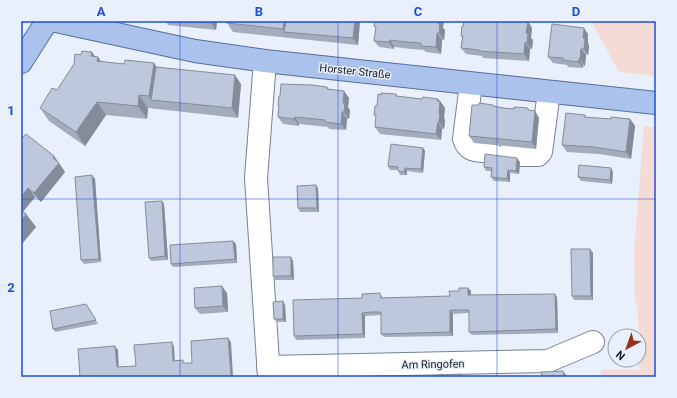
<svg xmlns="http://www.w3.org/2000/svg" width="677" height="398" viewBox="0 0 677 398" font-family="Roboto,sans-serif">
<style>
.green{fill:#f5dbd5}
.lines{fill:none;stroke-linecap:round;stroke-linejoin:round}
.minor-casing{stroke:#778193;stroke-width:24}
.major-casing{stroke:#546e9e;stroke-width:24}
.minor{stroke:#fff;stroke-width:22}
.major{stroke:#abc2ec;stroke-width:22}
.wall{fill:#a3acbd}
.shaded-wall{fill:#848c9a}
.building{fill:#bdc8dc;stroke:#848c9a}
.grid{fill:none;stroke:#1d4ed8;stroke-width:1;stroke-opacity:0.55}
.labels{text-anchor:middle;stroke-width:3;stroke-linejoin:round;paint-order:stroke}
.street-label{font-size:11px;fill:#191d24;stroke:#e9f0fc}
.neatline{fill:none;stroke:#1d4ed8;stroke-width:1.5}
.grid-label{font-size:13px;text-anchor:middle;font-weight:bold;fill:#1d4ed8}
</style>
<rect width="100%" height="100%" fill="#e9f0fc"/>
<path class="green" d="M591 21H656V76L619 72Z
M644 126 656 127V377H601V370H639L638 312 635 299 634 251Z"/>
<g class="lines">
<g class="minor-casing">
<path id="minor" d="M265 61 256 178 269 377
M471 84 464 139C468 152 477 150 490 152
M507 155H538L541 152 549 92
M268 367 548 361 593 342"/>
</g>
<g class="major-casing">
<path id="major" d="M56 21 195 51 265 61 656 103
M21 62 47 21"/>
</g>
<use href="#minor" class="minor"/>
<use href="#major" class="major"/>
</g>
<path class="wall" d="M166 21H217L216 30 168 25Z
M360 21 358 45 233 32 227 23Z
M374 26 443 28 445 30 444 40H442L441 54 426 52 424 50 411 49 394 47V49L379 47 374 41 376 29Z
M532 28 531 38 533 40 532 49H530L529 61 483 58 482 56 466 54 461 48 462 38 461 36Z
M588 34V43L589 46 588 55H586L585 66H583V68L568 67 567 65 553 63 548 57Z
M92 52 95 57 101 62 124 64 154 63 156 67 241 84 238 118 148 108 147 119 106 115 85 146 49 121 40 108 57 90 81 55Z
M327 87 329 89 349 98 348 107 350 110 349 119H347L346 130 329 129 328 127 299 124V126L283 124 278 117 279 107 278 105 280 96Z
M396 94 397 96 422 99H438L445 108 444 117 445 120 444 129H442L441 140 380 134 375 127 376 117 374 115 377 106Z
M479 105H493L495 107 535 111 539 118 536 149 474 143 469 136Z
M585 115 586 117 611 119H630L635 126 631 159 599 154 567 152 562 145Z
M21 139 54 156 65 172 41 202 35 197 23 212 26 214 36 227 21 245Z
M423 148 425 151 423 173 407 171V175H400L398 170H390L388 166Z
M520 162 519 174 510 173V182L494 181 491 177V171H486L484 167Z
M613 172 612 184 581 181 578 177Z
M92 175 95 179 101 262 84 264 81 260Z
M316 185 318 189 319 212H300L298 208Z
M162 201 164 204 168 260 151 261 149 258Z
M233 241 236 244 237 263 173 267 171 264Z
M593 253V300H574L572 296Z
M291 257 293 261 294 280H275L273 276Z
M468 288 471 291V295L557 297 558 333 472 335 469 332V313L453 314V336L384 337 381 334V315L365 316V338L296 340 294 336 362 298 380 293 383 298 450 296 459 291Z
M227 293 228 312 200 314 195 308Z
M283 301 285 305 286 322H277L274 319Z
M86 304 98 324 55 332 53 329Z"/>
<path class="shaded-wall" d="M211 21H217L216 30 211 23Z
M284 21H291L284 32 289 38 283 29Z
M355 21H360L358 45 353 38Z
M439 21H444L443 28 445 30 444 40 439 33Z
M528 21 532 28 531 38 533 40 532 49 527 43 526 33Z
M584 28 588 34V43L589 46 588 55 584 49 583 38Z
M437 33 442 40 441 54 436 47Z
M390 40 394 47V49L389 42Z
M525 42 530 49 529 61 524 54Z
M581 49 586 55 585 66 580 59Z
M92 52 97 59 98 57 107 70 91 56Z
M579 59 583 66V68L578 62Z
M154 63 163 76 151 100 149 96Z
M235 75 241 84 238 118 232 108Z
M344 91 349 98 348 107 350 110 349 119 344 112 343 103Z
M139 95 148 108 147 119 138 106Z
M438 99 440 102V101L445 108 444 117 445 120 444 129 439 122Z
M97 102 106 115 85 146 76 132Z
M535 111 539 118 536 149 532 142Z
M342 112 347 119 346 130 341 124Z
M295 117 299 124V126L294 119Z
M630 119 635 126 631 159 626 152Z
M438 122 442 129 441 140 436 134Z
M423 148 425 151 423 173 421 169Z
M54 156 65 172 41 202 34 193Z
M517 158 520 162 519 174 516 171Z
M405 168 407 171V175L404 172Z
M611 168 613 172 612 184 610 180Z
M508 170 510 173V182L507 179Z
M92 175 95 179 101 262 99 259Z
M316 185 318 189 319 212 317 208Z
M28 188 35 197 21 214V197Z
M162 201 164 204 168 260 165 256Z
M26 214 36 227 21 245V221Z
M233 241 236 244 237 263 235 259Z
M590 249 593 253V300L591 296Z
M291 257 293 261 294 280 291 276Z
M222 286 227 293 228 312 223 306Z
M468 288 471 291V299L468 295Z
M555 294 557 297 558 333 556 329Z
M283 301 285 305 286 322 283 319Z
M450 310 453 314V336L450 332Z
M362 313 365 316V338L363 334Z
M228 338 231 342 233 377H231V376Z
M172 342 174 346 175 364 173 361Z
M115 346 118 350 119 371 117 367Z
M563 371 566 375V377H564Z"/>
<path class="building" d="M191 21H211V23Z
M227 21H284L283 29 227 23Z
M286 21H355L353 38 284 32Z
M375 21H439L438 24H440L439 33H437L436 47 421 46V43L406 42 390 40 389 42 374 41 376 27 374 26Z
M464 21H528L526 33H528L527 43 525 42 524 54 479 51V50L461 48 463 36H461L462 26H463Z
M552 24 584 28 583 38 585 39 584 49H581L580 59H579L578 62 563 60V58L548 57Z
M82 51 92 52 91 56 98 57 97 61 124 64 125 60 154 63 149 96 139 95 138 106 97 102 76 132 40 108 52 88 57 90 74 64 75 54 81 55Z
M156 67 235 75 232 108 151 100Z
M281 84 312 85 327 87V89L344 91 343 103H345L344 112H342L341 124 325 122V120L295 117 294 119 278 117 279 105H278L279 96H280Z
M381 93 396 94V96L422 99 423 97 438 99 437 101H440L439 113H440L439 122H438L436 134 375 127 376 115H374L375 106H377L378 94 381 95Z
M479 103 493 105V106L503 108 514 109V107L528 108V110L535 111 532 142 469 136 472 105H479Z
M566 113 585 115 584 117 611 119V117L630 119 626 152 594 147 562 145Z
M26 134 54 156 53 158 59 163 34 193 28 188 21 197V139Z
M391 144 423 148 421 169 405 168 404 172 398 171V167L388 166Z
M485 154 517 158 516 171 508 170 507 179 491 177 492 168 484 167Z
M579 165 611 168 610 180 578 177Z
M92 175 99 259 81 260 75 177Z
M316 185 317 208H298L297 186Z
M162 201 165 256 149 258 145 202Z
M21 210 26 214 21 221Z
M233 241 235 259 171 264 170 245Z
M571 249H590L591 296H572Z
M273 257H291V276H273Z
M222 286 223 306 195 308 194 288Z
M459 288H468V295L555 294 556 329 469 332V310H450V332L381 334V312H372L362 313 363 334 294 336 293 300 362 298V294L380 293 381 298 450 296 449 291H459Z
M283 301V319H274L273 302Z
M86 304 96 320 53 329 50 311Z
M228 338 231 376 217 377H80L78 349 115 346 117 367 136 366 134 345 172 342 173 361 183 360V363H192L191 341Z
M563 371 564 377H542L541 372Z
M461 374V377H439V375Z"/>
<path class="grid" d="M180 21V377M338 21V377M497 21V377M21 199H656"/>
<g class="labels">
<g class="street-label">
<text transform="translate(355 71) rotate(6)" y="4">Horster Straße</text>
<text transform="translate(433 364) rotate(-1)" y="4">Am Ringofen</text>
</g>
</g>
<rect width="677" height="398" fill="none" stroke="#e9f0fc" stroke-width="44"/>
<g transform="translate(627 348) rotate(221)"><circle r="19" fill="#e9f0fc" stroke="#969ca6"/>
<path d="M0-3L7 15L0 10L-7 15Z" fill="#982f1b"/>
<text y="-6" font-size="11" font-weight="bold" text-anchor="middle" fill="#191d24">N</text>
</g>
<rect x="22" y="22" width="633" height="354" class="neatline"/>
<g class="grid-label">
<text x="101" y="16">A</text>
<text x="259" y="16">B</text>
<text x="418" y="16">C</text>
<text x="576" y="16">D</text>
<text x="11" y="115">1</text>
<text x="11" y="292">2</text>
</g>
</svg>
